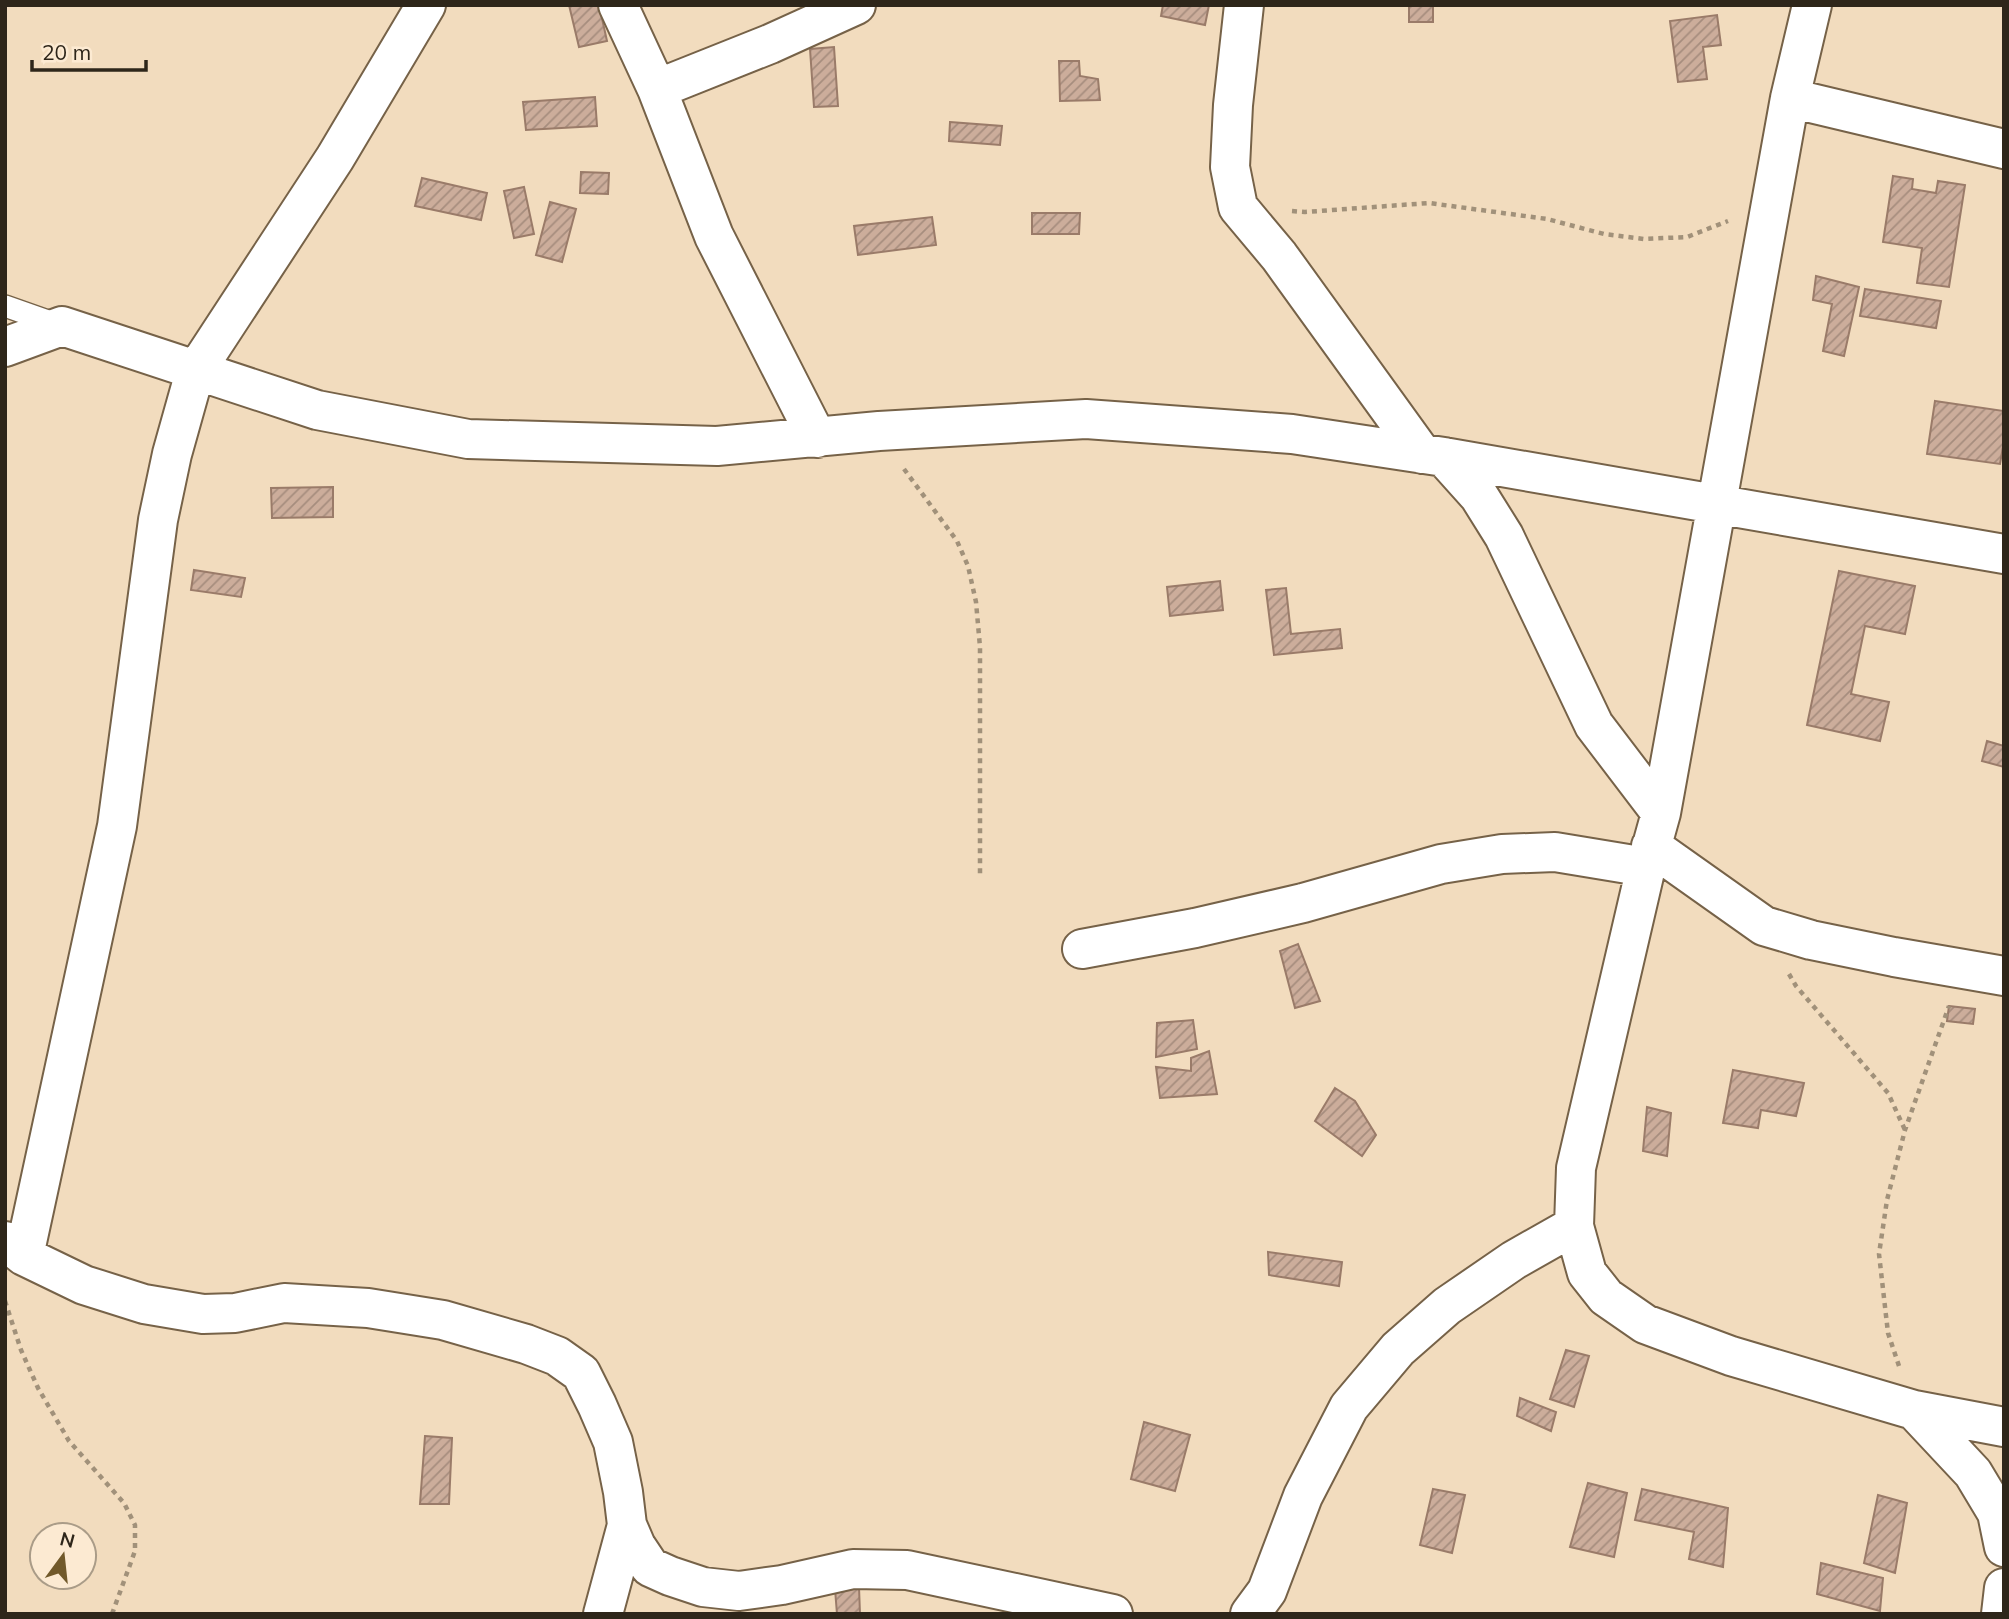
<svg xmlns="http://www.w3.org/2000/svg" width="2009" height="1619" viewBox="0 0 2009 1619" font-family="Mulish,sans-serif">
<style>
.building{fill:url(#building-hatch);stroke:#9a7b69;stroke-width:2}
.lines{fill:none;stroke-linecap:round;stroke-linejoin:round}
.service-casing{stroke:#766248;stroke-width:24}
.minor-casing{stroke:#766248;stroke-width:42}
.path{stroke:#a1917a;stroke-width:4.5;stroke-dasharray:5 5;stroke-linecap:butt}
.service{stroke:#fff;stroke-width:21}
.minor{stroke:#fff;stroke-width:38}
</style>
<defs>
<pattern id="building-hatch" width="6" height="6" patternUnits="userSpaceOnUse" patternTransform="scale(1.75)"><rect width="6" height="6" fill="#ccad9b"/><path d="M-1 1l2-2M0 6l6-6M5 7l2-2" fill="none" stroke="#a68d7e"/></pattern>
</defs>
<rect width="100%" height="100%" fill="#f2dcbe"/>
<path class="building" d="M569 5H599L607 41 579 47Z
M1163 5H1209L1205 25 1161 16Z
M1409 5H1433V22H1409Z
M1717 15 1721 45 1703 47 1707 79 1678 82 1670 21Z
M834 47 838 106 814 107 810 49Z
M1059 61H1079L1080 76 1098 79 1100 100 1060 101Z
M595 97 597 126 526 130 523 102Z
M950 122 1002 126 1000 145 949 141Z
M581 172 609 173 608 194 580 193Z
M1893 176 1913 179 1912 189 1936 193 1938 181 1965 185 1949 287 1917 283 1922 248 1883 242Z
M422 178 487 193 481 220 415 206Z
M524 187 534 234 514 238 504 191Z
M550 202 576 209 562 262 536 255Z
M1032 213H1080L1079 234H1032Z
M932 217 936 245 858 255 854 226Z
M1816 276 1859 287 1844 356 1823 351 1832 304 1813 300Z
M1865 289 1941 301 1936 328 1860 316Z
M1935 401 2004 411V441L2000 464 1927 454Z
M333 487V517L272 518 271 488Z
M194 570 245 578 241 597 191 590Z
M1839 571 1915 586 1905 634 1865 626 1851 694 1889 702 1880 741 1807 725Z
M1220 581 1223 610 1170 616 1167 587Z
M1286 588 1291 634 1340 629 1342 648 1274 655 1266 590Z
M1987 741 2004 746V767L1982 761Z
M1298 944 1320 1001 1295 1008 1280 951Z
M1949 1006 1975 1009 1973 1024 1947 1021Z
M1193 1020 1197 1049 1156 1057 1157 1023Z
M1209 1051 1217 1094 1160 1098 1156 1067 1191 1071V1058Z
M1733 1070 1804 1083 1796 1116 1761 1110 1758 1128 1723 1123Z
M1335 1088 1355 1101 1376 1135 1362 1156 1315 1121Z
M1647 1107 1671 1113 1667 1156 1643 1151Z
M1268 1252 1342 1262 1339 1286 1269 1275Z
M1566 1350 1589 1356 1574 1407 1550 1399Z
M1520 1398 1556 1412 1551 1431 1517 1416Z
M1144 1422 1190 1435 1175 1491 1131 1479Z
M425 1436 452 1438 449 1504H420Z
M1588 1483 1627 1493 1614 1557 1570 1547Z
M1433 1489 1465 1495 1452 1553 1420 1545Z
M1642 1489 1728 1508 1723 1567 1689 1559 1694 1532 1635 1520Z
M1878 1495 1907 1503 1895 1573 1864 1563Z
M1821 1563 1883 1578 1880 1611 1817 1594Z
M859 1587 860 1614H837L835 1589Z"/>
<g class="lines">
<g class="service-casing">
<path id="service" d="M5 306 59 325"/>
</g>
<g class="minor-casing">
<path id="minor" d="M618 5 657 89 714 236 817 438
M1244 5 1233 105 1230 167 1238 207 1279 256 1422 454
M1812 5 1790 98 1661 813 1646 867 1576 1168 1574 1226 1587 1273 1606 1297 1645 1324 1731 1356 1914 1410 2004 1427
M657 89 770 44 856 5
M1790 98 2004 149
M5 347 62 326 317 410 468 439 717 446 879 431 1086 419 1292 434 1444 457 2004 554
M1444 457 1479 496 1504 536 1594 725 1661 813
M1651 846 1764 926 1811 940 1894 957 2004 976
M1082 949 1195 928 1303 903 1441 864 1502 854 1555 852 1646 867
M5 1241 24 1256 84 1285 144 1304 203 1314 235 1313 284 1303 368 1308 443 1320 526 1344 557 1356 581 1373 597 1405 613 1442 623 1492 627 1525 636 1546 650 1567 670 1576 703 1587 739 1591 782 1585 853 1569 907 1570 1113 1614
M24 1256 117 826 158 520 172 454 195 372 335 158 426 5
M1914 1410 1973 1473 1997 1513 2004 1547
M603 1614 627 1525
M1250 1614 1267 1591 1303 1496 1349 1407 1398 1349 1447 1306 1514 1260 1574 1226
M2001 1614 2004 1588"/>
</g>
<path class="path" d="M1292 211 1305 212 1429 203 1547 219 1604 234 1644 239 1687 237 1728 221
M904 469 957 541 968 566 976 602 980 647V878
M1789 974 1796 986 1888 1093 1905 1130
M5 1301 21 1350 38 1388 69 1441 124 1503 135 1525V1551L112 1614
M1899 1366 1888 1333 1879 1254 1887 1200 1905 1130 1949 1006"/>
<use href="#service" class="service"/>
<use href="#minor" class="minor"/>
</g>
<rect width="2009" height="1619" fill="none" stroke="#2e261a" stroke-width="14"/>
<g transform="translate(63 1556) rotate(15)"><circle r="33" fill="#fcead2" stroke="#aa9c88" stroke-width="2"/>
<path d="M0-5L12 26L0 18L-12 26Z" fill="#71592a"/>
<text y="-10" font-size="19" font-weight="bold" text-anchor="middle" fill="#2e261a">N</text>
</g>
<path d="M32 60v10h114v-10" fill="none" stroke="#2e261a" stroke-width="3.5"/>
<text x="42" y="60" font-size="21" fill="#2e261a" stroke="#fcead2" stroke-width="5" paint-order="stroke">20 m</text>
</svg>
